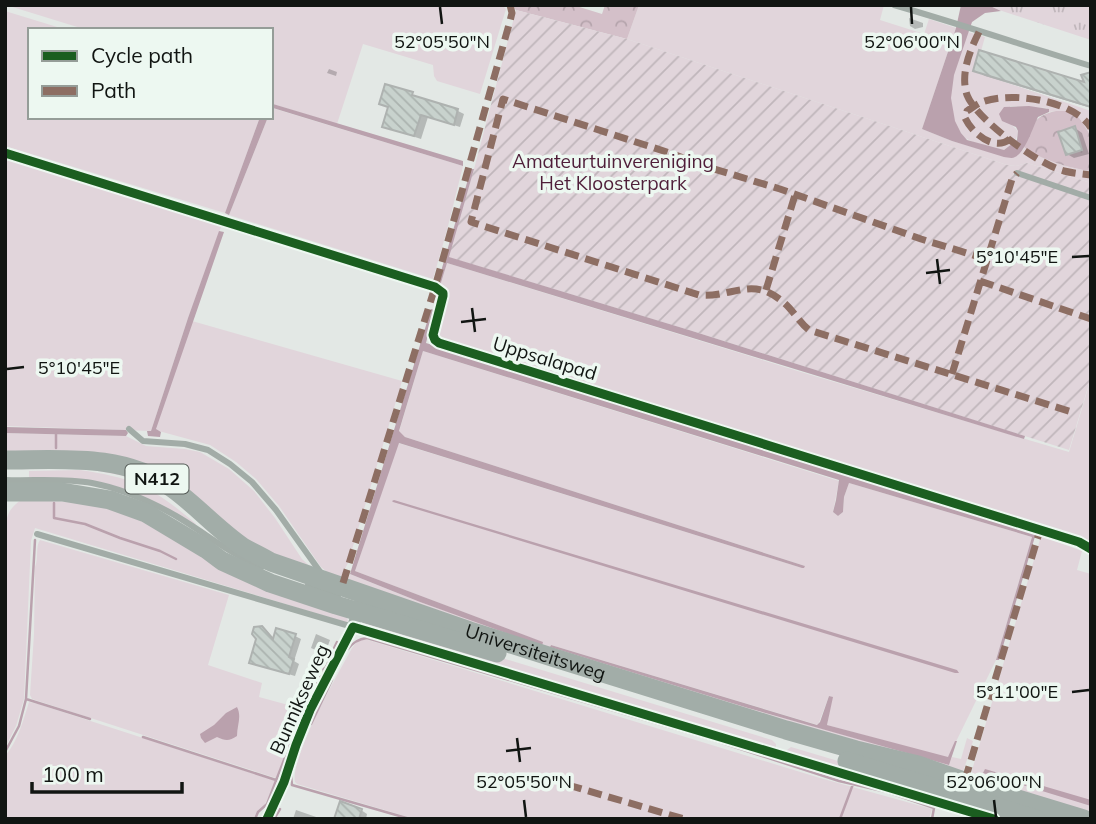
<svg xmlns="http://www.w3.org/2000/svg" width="1096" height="824" viewBox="0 0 1096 824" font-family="Mulish,sans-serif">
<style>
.grass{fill:#e1d5db}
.forest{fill:url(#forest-crowns)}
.park{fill:url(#park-tufts)}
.garden{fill:url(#garden-furrows)}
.water{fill:#baa1ad}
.shadow{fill:#0003}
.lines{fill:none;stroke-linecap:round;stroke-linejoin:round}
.stream{stroke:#baa1ad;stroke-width:2.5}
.building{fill:url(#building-back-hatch);stroke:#aeb2b0;stroke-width:2}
.lane{stroke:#a2aca7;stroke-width:6}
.street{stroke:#a2aca7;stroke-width:12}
.primary{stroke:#a2ada8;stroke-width:19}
.quiet{stroke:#8d6e63;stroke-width:7;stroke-dasharray:14 7;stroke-linecap:butt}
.cycleway-casing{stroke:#edf8f1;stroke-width:13}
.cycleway{stroke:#1b5e20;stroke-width:9}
.ticks{fill:none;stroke:#111512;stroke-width:2.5}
.labels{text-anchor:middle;stroke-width:7;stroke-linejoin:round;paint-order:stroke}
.shield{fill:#edf8f1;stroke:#535955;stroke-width:2}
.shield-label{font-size:18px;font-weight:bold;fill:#111512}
.park-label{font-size:19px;fill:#4f1e39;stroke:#edf8f1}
.street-label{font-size:19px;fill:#111512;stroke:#edf8f1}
.ticks-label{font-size:18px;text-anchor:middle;fill:#111512;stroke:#edf8f1;stroke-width:7;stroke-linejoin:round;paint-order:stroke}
</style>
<defs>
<pattern id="forest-crowns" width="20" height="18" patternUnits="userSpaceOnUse" patternTransform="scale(1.75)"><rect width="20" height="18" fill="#d4c0c9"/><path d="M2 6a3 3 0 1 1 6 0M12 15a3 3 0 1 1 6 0" fill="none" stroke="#b5a4ac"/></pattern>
<pattern id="park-tufts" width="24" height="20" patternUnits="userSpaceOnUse" patternTransform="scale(1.75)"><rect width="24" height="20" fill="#e1d5db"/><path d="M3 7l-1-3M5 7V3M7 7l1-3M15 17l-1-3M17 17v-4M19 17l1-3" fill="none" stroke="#c0b6bb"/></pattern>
<pattern id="garden-furrows" width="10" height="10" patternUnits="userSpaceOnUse" patternTransform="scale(1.75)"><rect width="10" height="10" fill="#e1d5db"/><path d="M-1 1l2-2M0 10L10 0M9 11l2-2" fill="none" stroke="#c0b6bb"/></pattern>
<pattern id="building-back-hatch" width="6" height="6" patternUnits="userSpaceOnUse" patternTransform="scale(1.75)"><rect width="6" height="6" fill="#c8d2cd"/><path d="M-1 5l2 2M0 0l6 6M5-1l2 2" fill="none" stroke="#abb3af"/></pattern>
</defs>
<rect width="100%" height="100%" fill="#e3e8e5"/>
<path class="grass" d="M6 5H502L506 9 480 94 437 81 434 76 433 65 363 44 337 124 273 104 271 30H87Z
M639 5H884L880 20 924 34 929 19 956 28 922 129 952 141 986 151 1023 150 1024 147C1038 159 1072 169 1091 171V183L1027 163 1016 166 1007 165 627 39Z
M5 11 67 30H30V117H260L225 213 5 146Z
M968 32 985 37 975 72 1091 111V136C1081 121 1069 108 1049 112L1047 108 1010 106 1011 124 1018 131C1017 141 1013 144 1004 150 993 148 977 145 967 139 963 137 960 131 957 127 941 96 958 62 968 32Z
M272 108 463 166 447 230 433 279 229 215 268 117H271Z
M5 159 22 162 222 224 188 318 151 431 5 426Z
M447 263 801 372 1069 452 1091 378V543L442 342 437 337 436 331 448 291 440 286Z
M192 321 402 381 348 563 340 579 333 577 321 567 279 506 256 479 236 462 210 445 155 430Z
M423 351 839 481 833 512 838 516 843 512 844 497 849 483 1032 537 996 660 948 758 827 725 832 697 829 696 818 725 551 645 550 646 748 708 949 764 952 757 961 759 967 738 973 741 962 775C911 761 859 749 808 734 653 690 501 638 348 586L347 583 350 574 420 602 542 645V642L355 571 398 443 802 568 805 566 405 437 399 432Z
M5 433 126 436 146 446 185 449 200 452 229 469 254 491 275 518 302 559 319 575 253 546 181 487 5 453Z
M80 470C135 478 154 488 196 524L195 526 110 485 29 477V471Z
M21 500 82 502 125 513 347 617 348 623 35 528 31 541 24 699 16 726 5 748V672L7 649 6 525C7 513 11 507 21 500Z
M1041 536 1082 551 1077 570 1091 574V815L970 777Z
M40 540 229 595 208 665 262 683 259 697 303 709 276 778 32 699 30 695 34 634 35 567C39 558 35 547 40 540Z
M377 620 772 740 776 744V751L360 625 364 622Z
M362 640H368L820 778 932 809 929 819H415L297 784 295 782C290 757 338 674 352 648L356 643Z
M29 702 38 704 276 781 265 804 258 810 253 819H5V756C18 741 23 721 29 702Z
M791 747 949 794 954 804 783 753Z"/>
<path class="forest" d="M515 5H573L602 14 605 5H639L627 39 516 10 514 8Z
M1056 111H1067L1079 118 1091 136V171C1072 169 1038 159 1024 147 1034 127 1031 116 1056 111Z"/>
<path class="park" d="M988 5H1091V40L999 10Z"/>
<path class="garden" d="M516 10 627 39 1007 165 1016 166 1027 163 1091 183V377L1069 450 689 330 448 257 474 169Z"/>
<path class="water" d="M961 5H988L1001 11 985 13 972 22 954 75 951 98 955 121 961 133 967 140 1004 150 1017 140 1018 131 1016 127 1002 121 999 114 1004 107 1029 106 1049 109V112L1038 117C1033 127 1025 153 1015 157 1012 159 1007 157 1004 157L952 141 922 129 956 28Z
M271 86 273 87V104L463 161V166L273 108 271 110Z
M260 117H268L229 215 225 213Z
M471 169H474L449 257 689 330 1025 436 1024 439 447 263 440 286 437 285Z
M219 231 224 232 156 429 161 432 160 437 148 436 147 431H151L188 318Z
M431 309 434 310 426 343 1036 533 999 660H996L1032 537 849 483 844 497 843 512 838 516 833 512 836 500 839 480 423 351 399 431 405 437 805 566 804 568H802L399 443 355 571 543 642 542 646 420 602 350 574Z
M5 427 126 430 128 433 126 436 5 433Z
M394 500 957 670 959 673H955L393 502 392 501Z
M551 645 817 725 820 722 829 696 833 697 827 725 948 757 955 741H957L949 765 748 708 550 647Z
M237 707C242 717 237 725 237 736 229 741 226 741 217 737L205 743 201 738 200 734 214 725 226 713Z
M985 769 1091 800V806L983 773Z"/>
<path class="shadow" d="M909 18 923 23V27L915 29 910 26Z
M329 69 337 72 336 76 327 73Z
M975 70 1086 85 1091 74V108L985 76Z
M412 94 418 99 458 111 464 114 460 127 428 117 421 139 391 129Z
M1075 128 1082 133 1089 154 1074 158 1067 154Z
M261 627 267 631 274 639 295 636 301 639 294 661 299 664 295 676 257 665 251 662Z
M316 634 330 640 325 654 311 648Z
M296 810 322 819H293Z
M361 810 367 814 366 819H339Z"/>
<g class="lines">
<path class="stream" d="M56 448V434
M54 503V518L85 524 120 538 160 551 176 559
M348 649C353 642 359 639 367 638L713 740 839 781 887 792 934 808 932 819
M317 683 337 642
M26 699 90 719
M311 724 332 680
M143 737 276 780
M5 752 19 726 26 699 35 540
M291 776 292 785 410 819
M255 819 258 812 267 804 299 721
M274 819 280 809
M840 819 853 784"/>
</g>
<path class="building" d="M979 50 1084 82 1081 75 1091 72V107L973 71Z
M385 84 413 92 412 95 458 109 454 125 421 115 414 136 382 127 388 107 379 104Z
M1075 126 1082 150 1066 155 1058 132Z
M262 626 273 639 276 628 296 634 289 657 294 659 289 674 249 663 256 639 252 634 254 627Z
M340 801 362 809 359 819H334Z"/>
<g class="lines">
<path class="lane" d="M894 5C960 24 1025 46 1091 66
M1017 173 1091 198
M129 429 143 441 185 444 208 450 230 464 252 482 276 510 321 573
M5 480C34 481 64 478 92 483 119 488 145 499 169 512 201 529 228 554 262 567
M37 534 353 627
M308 585 338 596"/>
<path class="street" d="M267 819 284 782 296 745 310 710 353 627 360 605"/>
<g class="primary">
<path id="s1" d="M5 460C62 460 123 453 172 488 197 506 218 530 243 547 252 552 262 557 271 562L470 631 561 660 786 730 856 750 918 765 998 793 1084 819"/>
<path d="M5 492H62L110 500 146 513 206 549 222 561 270 583 336 605 497 653"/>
<path d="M847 761 1036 819"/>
</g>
<path class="quiet" d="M979 32C970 50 960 74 967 95 976 119 1039 165 1064 171 1072 173 1082 174 1091 175
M1010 139C994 152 972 133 965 118L967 111C972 108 977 104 982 102 1011 91 1074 100 1091 128
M986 259 921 239 780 189 701 165 673 154 503 99 471 222 699 295C733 298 752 275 783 302 793 310 799 322 809 330L1072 412
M980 281 1091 319
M766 290 795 195
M952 374 1012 179 1017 173
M343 583 435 287 510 21 512 13 510 5
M965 780 1040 530
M568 785 684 819"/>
<g class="cycleway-casing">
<path id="cycleway" d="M5 153 435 287 443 293V296L433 335 435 340 439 343 1079 542 1091 549
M267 819 284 782 296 745 310 710 353 627 994 819"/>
</g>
<use href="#cycleway" class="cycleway"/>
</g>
<path class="ticks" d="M440 7 442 24M911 7 912 24M1072 257 1089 256M937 259 940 284M926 273 950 270M472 308 475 332M461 322 486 319M7 369 24 367M1072 692 1089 690M517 738 520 762M506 751 531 748M524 800 526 817M994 800 996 817"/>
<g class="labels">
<rect class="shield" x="125.5" y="464.5" width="63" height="29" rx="5"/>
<g class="shield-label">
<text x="157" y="485">N412</text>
</g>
<g class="park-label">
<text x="613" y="168">Amateurtuinvereniging<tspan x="613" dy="22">Het Kloosterpark</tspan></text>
</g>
<g class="street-label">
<text transform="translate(545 358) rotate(17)" y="7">Uppsalapad</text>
<text dy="7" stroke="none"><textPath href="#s1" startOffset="576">Universiteitsweg</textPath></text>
<text transform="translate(299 699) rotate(-66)" y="7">Bunnikseweg</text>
</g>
</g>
<g class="ticks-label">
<text x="442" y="48">52°05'50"N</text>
<text x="912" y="48">52°06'00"N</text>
<text x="1017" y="263">5°10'45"E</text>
<text x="79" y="374">5°10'45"E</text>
<text x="1017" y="698">5°11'00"E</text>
<text x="524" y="788">52°05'50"N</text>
<text x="994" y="788">52°06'00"N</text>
</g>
<rect width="1096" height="824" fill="none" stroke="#111512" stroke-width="14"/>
<rect x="28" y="28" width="245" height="91" fill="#edf8f1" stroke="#959d98" stroke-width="2"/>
<rect x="42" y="51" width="35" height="10" fill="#1b5e20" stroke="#959d98" stroke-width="2"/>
<text x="91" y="63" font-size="21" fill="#111512">Cycle path</text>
<rect x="42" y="86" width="35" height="10" fill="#8d6e63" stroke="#959d98" stroke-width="2"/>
<text x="91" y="98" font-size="21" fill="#111512">Path</text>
<path d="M32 782v10h150v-10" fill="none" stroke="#111512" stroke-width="3.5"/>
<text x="42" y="782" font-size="21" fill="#111512" stroke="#edf8f1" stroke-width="5" paint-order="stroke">100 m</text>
</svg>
